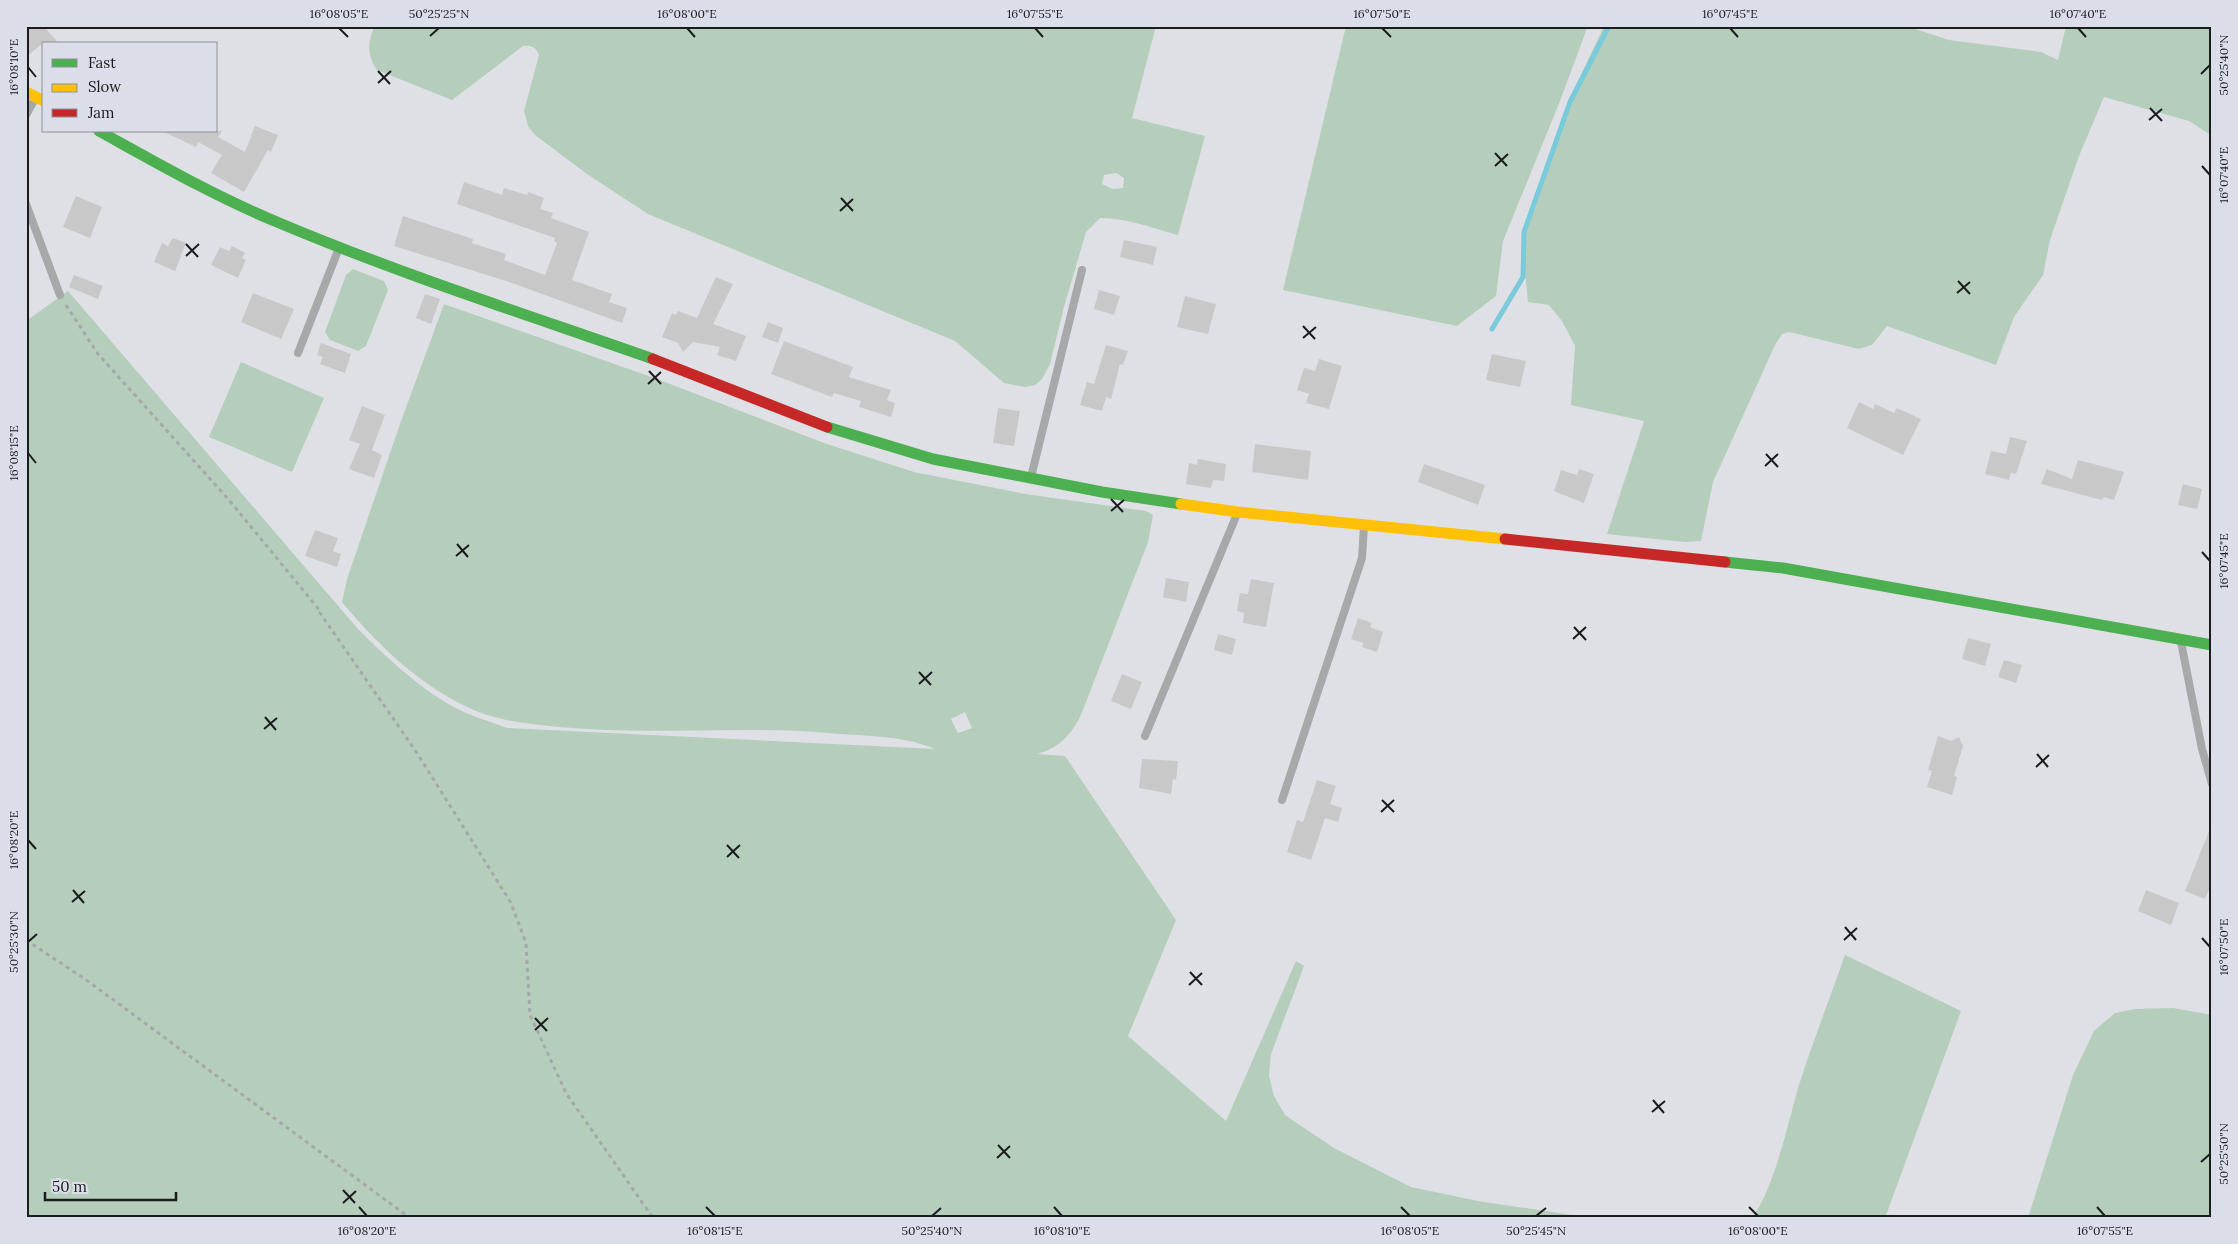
<svg xmlns="http://www.w3.org/2000/svg" width="2238" height="1244" viewBox="0 0 2238 1244" font-family="Lora,serif">
<style>
.green{fill:#b5cebb;fill-rule:evenodd}
.lines{fill:none;stroke-linecap:round;stroke-linejoin:round}
.stream{stroke:#79cadb;stroke-width:5}
.building{fill:#c9c8c9}
.path{stroke:#a6a7aa;stroke-width:3;stroke-dasharray:4 4;stroke-linecap:butt}
.lane{stroke:#a6a8aa;stroke-width:8}
.fast{stroke:#4caf50;stroke-width:11}
.slow{stroke:#ffc107;stroke-width:11}
.jam{stroke:#c62828;stroke-width:11}
.ticks{fill:none;stroke:#1b1c1f;stroke-width:2}
.neatline{fill:none;stroke:#1b1c1f;stroke-width:2}
.ticks-label{font-size:12px;text-anchor:middle;fill:#1b1c1f}
</style>
<rect width="100%" height="100%" fill="#dee0e6"/>
<path class="green" d="M375 26H1156L1132 118 1205 136 1178 235C1152 228 1128 218 1100 218L1086 232 1064 307 1050 364 1042 379 1035 385 1025 387 1004 383 955 341 648 214 587 174 535 135 528 126 524 111 539 55C536 47 531 45 523 46L452 100 377 70C367 55 367 42 375 26ZM1116 173 1124 178 1123 188 1113 189 1102 184 1104 175Z
M1346 26H1588L1560 101 1503 241 1496 296 1457 326 1283 290Z
M1604 26H1906L1949 40 2041 52 2058 60 2066 26H2212V136L2189 121 2104 97 2079 156 2050 240 2043 275 2014 317 1996 365 1887 326 1872 345 1859 349 1789 332 1782 334 1775 345 1713 482 1701 541 1685 542 1607 534 1644 421 1571 405 1575 346 1562 321 1549 305 1528 302 1523 252 1526 232 1579 79Z
M353 269 384 281 388 290 366 346 358 351 330 340 325 332 346 275Z
M68 291 358 629C386 657 416 685 450 705 467 715 489 721 507 728L935 749C902 735 863 736 828 733 739 725 649 736 560 727 528 724 495 721 465 706 416 682 376 643 342 602L347 579 400 424 444 304 657 379 824 443 914 472 1025 494 1146 511 1153 515 1148 542 1081 715C1071 735 1059 748 1037 754L1065 756 1176 920 1128 1036 1226 1121 1296 961 1304 966 1271 1054 1269 1076 1274 1096 1285 1115 1334 1148 1411 1187 1478 1201 1592 1218H26V321ZM965 712 972 728 958 733 951 719Z
M241 362 324 398 292 472 209 437Z
M1845 955 1961 1011 1885 1218H1751C1773 1195 1789 1118 1799 1085 1813 1041 1830 998 1845 955Z
M2173 1008 2212 1015V1218H2028L2073 1075 2094 1031 2115 1013 2135 1009Z"/>
<g class="lines">
<path class="stream" d="M1492 329 1523 277 1524 232 1570 102 1609 26"/>
</g>
<path class="building" d="M26 26H44L59 44H42L26 57Z
M255 126 278 135 271 152 268 150 244 192 211 173 222 155 198 142 196 147 162 131H222L218 137 245 152Z
M464 182 502 195 504 188 527 195 528 192 544 198 540 209 553 213 551 218 589 232 572 280 612 294 609 302 627 308 622 323 512 283 394 246 403 216 473 239 472 243 506 254 504 260 545 275 557 243 554 241 555 238 457 204Z
M76 196 102 207 90 238 63 227Z
M173 238 186 243 175 271 154 262 162 243 168 246Z
M1124 240 1157 247 1153 265 1120 257Z
M232 246 245 253 242 258 246 260 238 278 211 265 220 247 229 251Z
M74 275 103 286 98 299 69 287Z
M716 277 733 284 713 324 746 336 736 361 717 355 720 347 693 342 683 352 678 343 662 337 672 313 676 315 678 311 697 318Z
M1099 290 1120 296 1114 315 1094 309Z
M253 293 294 309 281 339 241 322Z
M425 294 440 299 431 324 416 318Z
M1185 296 1216 304 1208 334 1177 327Z
M768 322 783 328 778 343 762 337Z
M784 341 853 367 849 377 891 390 887 400 895 403 891 417 859 407 861 401 834 393 832 397 771 374Z
M321 343 351 354 345 373 320 364 323 357 317 355Z
M1106 345 1128 351 1123 365 1120 364 1111 399 1106 397 1102 411 1080 405 1087 382 1094 384Z
M1492 354 1526 361 1520 387 1486 380Z
M1319 359 1342 366 1329 409 1306 403 1309 394 1297 390 1304 368 1315 371Z
M1859 402 1873 409 1875 404 1894 413 1897 408 1921 419 1903 455 1847 428Z
M362 406 385 415 372 450 382 455 374 478 349 469 360 444 349 440Z
M998 408 1020 411 1014 446 993 443Z
M2010 437 2027 441 2016 474 2011 473 2009 480 1985 474 1991 451 2006 454Z
M1255 444 1311 451 1308 480 1252 472Z
M1198 459 1226 464 1224 481 1213 480 1211 488 1186 484 1189 463 1197 465Z
M2078 460 2124 472 2114 500 2104 497 2102 500 2041 484 2047 469 2072 479Z
M1424 464 1485 485 1478 505 1418 482Z
M1579 469 1594 474 1584 503 1554 491 1561 470 1577 475Z
M2183 484 2202 489 2197 509 2178 505Z
M315 530 338 538 333 551 341 554 337 567 305 556Z
M1166 578 1189 582 1186 602 1163 597Z
M1251 579 1274 583 1266 627 1243 623 1244 613 1237 611 1240 593 1248 594Z
M1358 618 1372 623 1370 627 1383 632 1377 652 1362 647 1363 643 1351 639Z
M1218 634 1236 639 1232 655 1214 650Z
M1968 638 1991 644 1985 666 1962 659Z
M2004 660 2022 665 2016 683 1998 677Z
M1122 674 1142 682 1131 709 1111 701Z
M1938 736 1951 741 1959 737 1963 746 1954 776 1957 777 1952 795 1927 787 1932 771 1928 770Z
M1142 759 1178 761 1176 780 1173 779 1171 794 1139 788Z
M1317 780 1336 786 1330 804 1342 808 1338 822 1325 818 1311 860 1287 852 1297 820 1303 822Z
M2211 826 2212 883 2205 899 2185 891Z
M2146 890 2179 903 2171 925 2138 911Z"/>
<g class="lines">
<path class="path" d="M66 305 98 354 229 500 321 612 320 613 417 753 511 903 526 943 530 1015 566 1093 653 1218
M26 940 85 979 410 1218"/>
<path class="lane" d="M26 115 35 99
M26 204 60 295
M298 353 339 248
M1031 477 1082 270
M2181 642 2202 749 2212 784
M1145 736 1237 514
M1282 800 1362 558 1364 526"/>
<path class="fast" d="M99 131C157 163 216 197 277 222 400 274 528 315 653 359
M827 427 933 459 1102 492 1181 504
M1725 562 1783 568 2212 645"/>
<path class="slow" d="M26 92 44 101
M1181 504 1238 512 1505 539"/>
<path class="jam" d="M653 359 827 427
M1505 539 1725 562"/>
</g>
<path class="ticks" d="M339 28 348 37M687 28 695 37M1035 28 1043 37M1382 28 1391 37M1730 28 1738 37M2078 28 2086 37M430 36 439 28M28 67 36 77M378 71 390 84M2201 74 2210 65M378 83 391 71M2150 108 2162 121M2149 120 2162 109M1495 153 1507 166M1495 166 1508 154M2202 166 2210 175M841 198 853 211M840 211 853 199M186 244 198 257M186 256 199 244M1958 281 1970 294M1957 293 1970 282M1303 326 1315 339M1303 338 1316 327M649 371 661 384M648 384 661 372M28 453 36 463M1766 454 1778 467M1765 466 1778 454M1111 499 1123 512M1111 511 1124 500M457 544 468 557M2202 552 2210 561M456 556 469 545M1574 627 1586 640M1573 639 1586 627M919 672 931 685M919 684 932 672M265 717 276 730M264 729 277 718M2037 754 2048 767M2036 767 2049 755M1382 800 1394 812M1381 812 1394 800M28 840 36 849M727 845 739 858M727 857 740 845M73 890 84 903M72 902 85 891M1845 927 1856 940M2202 938 2210 947M1844 940 1857 928M28 942 37 934M1190 972 1202 985M1189 985 1202 973M535 1018 547 1031M535 1030 548 1018M1653 1100 1664 1113M1652 1112 1665 1101M998 1145 1010 1158M997 1158 1010 1146M2201 1162 2210 1154M343 1190 355 1203M343 1203 356 1191M359 1207 367 1216M706 1207 715 1216M1054 1207 1062 1216M1401 1207 1410 1216M1749 1207 1758 1216M2097 1207 2105 1216M932 1216 941 1208M1536 1216 1546 1208"/>
<rect width="2238" height="1244" fill="none" stroke="#dbdee9" stroke-width="55"/>
<rect x="42" y="42" width="175" height="90" fill="#dbdee9" stroke="#8e9098"/>
<rect x="52" y="59" width="25" height="8" fill="#4caf50" stroke="#8e9098"/>
<text x="88" y="68" font-size="15" fill="#1b1c1f">Fast</text>
<rect x="52" y="84" width="25" height="8" fill="#ffc107" stroke="#8e9098"/>
<text x="88" y="92" font-size="15" fill="#1b1c1f">Slow</text>
<rect x="52" y="109" width="25" height="8" fill="#c62828" stroke="#8e9098"/>
<text x="88" y="118" font-size="15" fill="#1b1c1f">Jam</text>
<path d="M45 1192v8h131v-8" fill="none" stroke="#1b1c1f" stroke-width="2.5"/>
<text x="52" y="1192" font-size="15" fill="#1b1c1f" stroke="#dbdee9" stroke-width="4" paint-order="stroke">50 m</text>
<rect x="28" y="28" width="2182" height="1188" class="neatline"/>
<g class="ticks-label">
<text x="339" y="18">16°08'05"E</text>
<text x="439" y="18">50°25'25"N</text>
<text x="687" y="18">16°08'00"E</text>
<text x="1035" y="18">16°07'55"E</text>
<text x="1382" y="18">16°07'50"E</text>
<text x="1730" y="18">16°07'45"E</text>
<text x="2078" y="18">16°07'40"E</text>
<text transform="translate(2224 65) rotate(-90)" y="4">50°25'40"N</text>
<text transform="translate(14 67) rotate(-90)" y="4">16°08'10"E</text>
<text transform="translate(2224 175) rotate(-90)" y="4">16°07'40"E</text>
<text transform="translate(14 453) rotate(-90)" y="4">16°08'15"E</text>
<text transform="translate(2224 561) rotate(-90)" y="4">16°07'45"E</text>
<text transform="translate(14 840) rotate(-90)" y="4">16°08'20"E</text>
<text transform="translate(14 942) rotate(-90)" y="4">50°25'30"N</text>
<text transform="translate(2224 947) rotate(-90)" y="4">16°07'50"E</text>
<text transform="translate(2224 1154) rotate(-90)" y="4">50°25'50"N</text>
<text x="367" y="1235">16°08'20"E</text>
<text x="715" y="1235">16°08'15"E</text>
<text x="932" y="1235">50°25'40"N</text>
<text x="1062" y="1235">16°08'10"E</text>
<text x="1410" y="1235">16°08'05"E</text>
<text x="1536" y="1235">50°25'45"N</text>
<text x="1758" y="1235">16°08'00"E</text>
<text x="2105" y="1235">16°07'55"E</text>
</g>
</svg>
